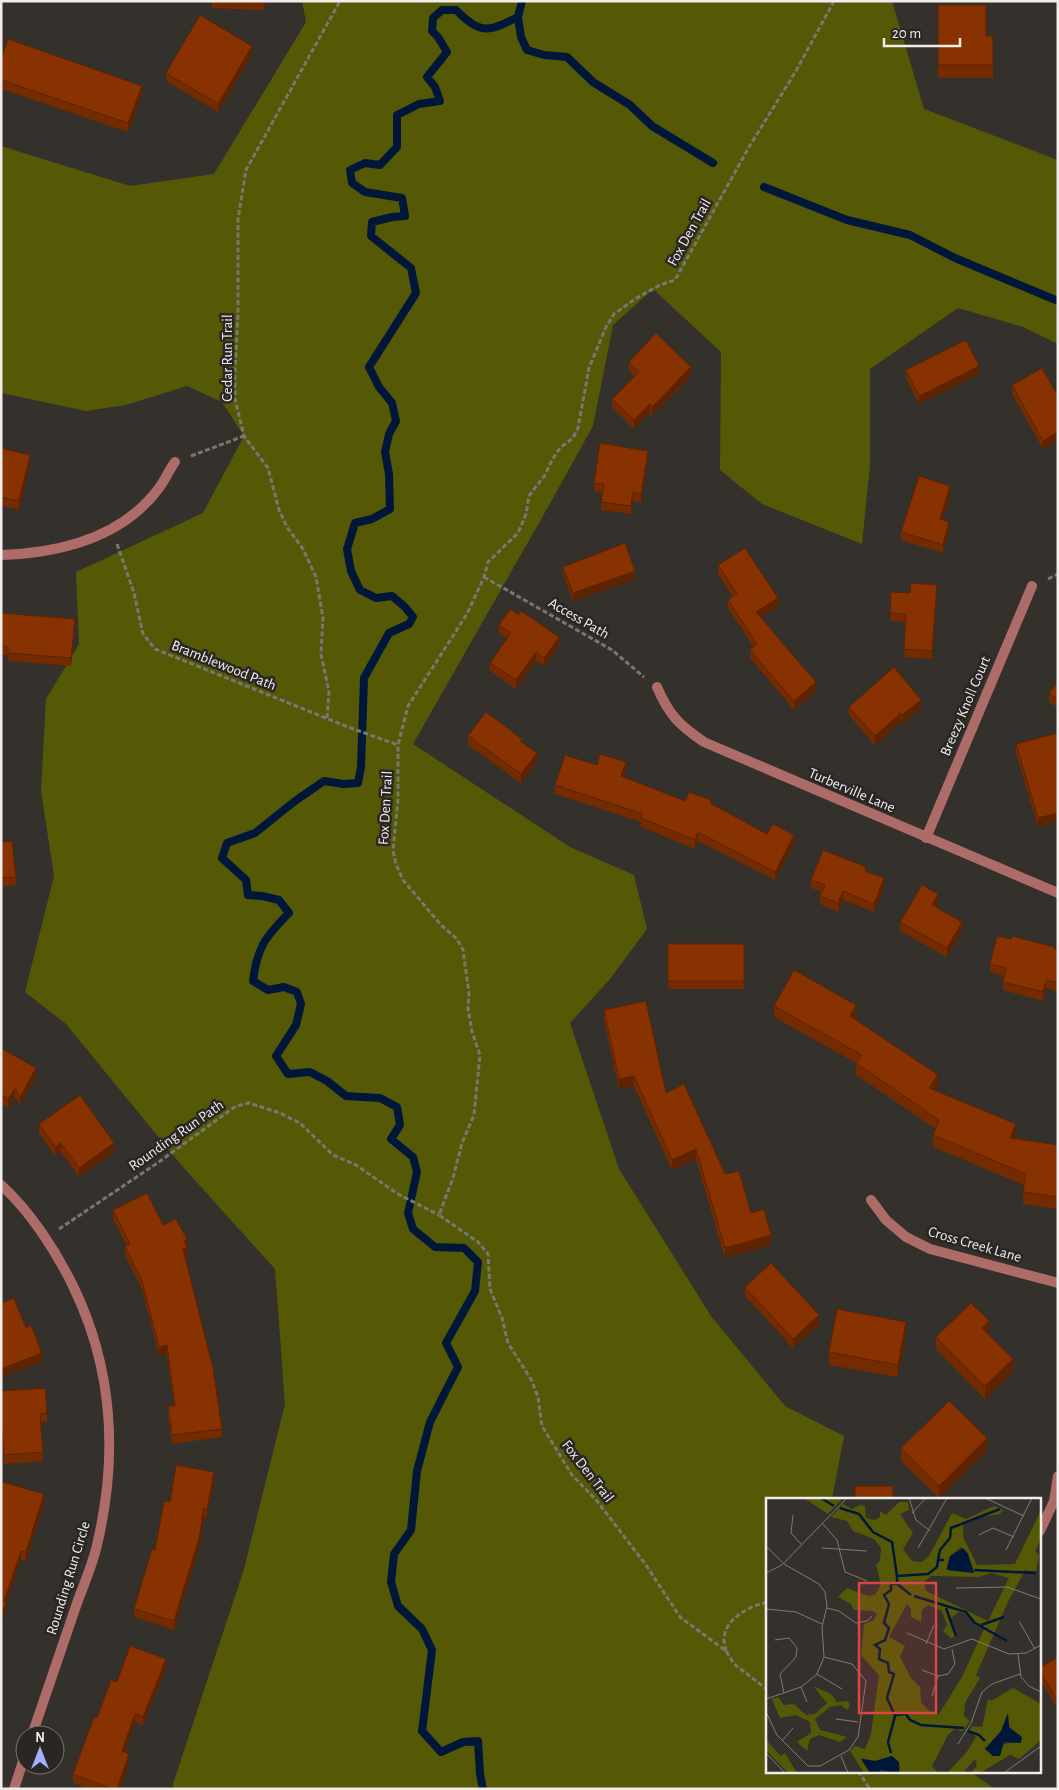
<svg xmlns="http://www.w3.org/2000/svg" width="1059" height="1790" viewBox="0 0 1059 1790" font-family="'Alegreya Sans',sans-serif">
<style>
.green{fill:#555905}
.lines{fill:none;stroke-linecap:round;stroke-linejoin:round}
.stream{stroke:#00173a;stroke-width:8}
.path{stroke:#7a7673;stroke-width:3;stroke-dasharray:5 2.5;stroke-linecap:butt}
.minor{stroke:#ae6c69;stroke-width:10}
.wall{fill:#742b00}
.shaded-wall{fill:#5e2300}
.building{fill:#873200;stroke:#5e2300}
.labels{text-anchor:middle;stroke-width:5;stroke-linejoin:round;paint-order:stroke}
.street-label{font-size:15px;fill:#f0edeb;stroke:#2a2623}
.inset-river{fill:none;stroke:#00173a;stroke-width:2.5}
.inset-road{fill:none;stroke:#7f7c78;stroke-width:1}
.view{fill:#da4645;fill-opacity:0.15;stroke:#da4645;stroke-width:2.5}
.inset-edge{fill:none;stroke:#f0edeb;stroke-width:2.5}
</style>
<rect width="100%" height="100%" fill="#34302c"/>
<path class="green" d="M302 1H892L924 109 1058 160V344L1023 327 958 308 870 369V465L862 544 762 504 720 470 721 352 653 289 613 325 593 426 548 507 413 744 570 847 634 875 647 929 610 979 570 1023 619 1169 711 1316 785 1406 844 1436 832 1499H768V1771H969L995 1789H173V1784L244 1569 285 1404 275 1269 183 1167 66 1024 25 992 54 876 41 790 46 699 79 644 76 572 203 513 244 436 222 402 187 386 126 405 86 411 1 393V146L130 186 214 174 306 22Z"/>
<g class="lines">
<path class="stream" d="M518 17 521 37 527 50 544 55 567 57 593 82 630 105 652 126 713 163
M764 187 847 220 910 235 955 258 1058 301
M483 1789 480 1774 478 1741 463 1742 441 1752 422 1731 432 1650 422 1629 398 1606 391 1582 394 1554 411 1530 417 1471 430 1422 458 1367 446 1343 475 1291 478 1262 464 1248 435 1247 413 1229 408 1213 417 1172 413 1157 391 1139 400 1125 397 1107 380 1098 346 1096 327 1081 310 1072 288 1074 276 1056 296 1025 301 1004 297 992 284 987 268 990 253 981C257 948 265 937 289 913L279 900 262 896 248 895 246 880 222 858 227 843 255 833 295 801 324 781 344 784 358 783 361 767 364 678 389 633 409 624 413 617 405 607 392 596 376 598 360 590 351 571 347 549 355 523 372 519 390 509 389 474 385 452 389 434 396 421 392 403 379 387 369 367 416 293 411 268 371 236 372 222 392 217 405 216 402 198 365 192 352 183 350 170 365 163 380 165 397 147V115L419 104 440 101 435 87 427 77 447 52 438 37 432 31 433 18 442 10H456C481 35 488 32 518 17L522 1"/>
<path class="path" d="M191 456 244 436
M117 544 134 593 143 634 155 649 348 727 398 745
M484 577 612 650 644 677
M1048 579 1058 574
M327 718 329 692 321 654 323 618 316 577 303 549 287 527 279 510 268 468 244 436 235 399V372L238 314V219L246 170 340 1
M59 1229 156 1164 236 1106 249 1103 280 1113 300 1123 333 1155 356 1165 398 1194 439 1215
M726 1651C725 1647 724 1643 724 1639 725 1618 750 1606 768 1602
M768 1690 734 1664 726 1651 680 1617 646 1565 597 1501 572 1475 542 1426 538 1397 532 1381 508 1343 502 1318 490 1289 488 1254 478 1242 439 1215 453 1178 462 1143 474 1115 480 1055 472 1032 468 1009 469 993 463 950 457 939 441 925 403 880 396 864 393 851 398 799V745L408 706 467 614 484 577 488 562 518 533 526 514 529 496 545 475 552 460 560 448 573 438 578 428 589 368 606 327 614 314 635 299 660 285 675 280 749 147 796 71 834 1
M858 1771 870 1789"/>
<path class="minor" d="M1 555C60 553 122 538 159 488 165 480 169 470 175 462
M657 687C669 715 679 725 704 742L1058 893
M926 838 1032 586
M1 1185C30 1211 56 1251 73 1286 113 1368 118 1457 97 1545 92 1567 82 1588 75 1609 61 1651 46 1693 32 1735
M871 1200 886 1220 906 1237 930 1249 1058 1283
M1040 1531 1054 1501 1058 1476
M14 1789 25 1755"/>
</g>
<path class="wall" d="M212 1H265L264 10 212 8Z
M938 5 986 36H993V78H938Z
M252 54 218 112 166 81V73Z
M1 59 142 94 128 132 1 89Z
M629 362 691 376 652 415 650 413 634 429 612 407V399L634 376 629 370Z
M906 370 979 374 919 404 906 378Z
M1012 385 1058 396V441L1043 449 1012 394Z
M1 448 30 464 19 510 1 506Z
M648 459 641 502 633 501 631 514 601 510V502L603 493 594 491V483Z
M950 495 942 520 949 531 943 553 901 540V532Z
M718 565 778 607 761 618 816 691 794 710 750 658V650L754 647 728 608V600L733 597 718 574Z
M563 567 635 579 573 601 563 575Z
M910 593H937L932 659 904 657 906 622 890 621V613Z
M1 613 75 628 71 666 8 661V655H1Z
M499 625 559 646 544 666 536 660 516 689 490 671V663L507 639 499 633Z
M1058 681V708L1049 702V694Z
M849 707 921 708 902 724 901 722 875 745 849 715Z
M1058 733V821L1038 827 1016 753V744Z
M468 736 522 742 537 761 521 783 468 745Z
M597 765 626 771 624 777 685 801 711 804 767 834 794 843 775 880 698 841 695 849 641 827V822L555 794V785Z
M1 842 16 877V885L1 887Z
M866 871 884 887 874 912 843 900 838 912 820 904V896L822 892 811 888V880Z
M938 902 936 907 962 930 947 957 900 931V922Z
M668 944H744V989H668Z
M1054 949 1058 950V992L1046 988 1043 1001 1003 990V982L1004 976 990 972V964Z
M774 1006 856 1016 855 1019 938 1087 935 1091 1016 1136 1015 1138 1058 1145V1209L1023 1204V1192L1024 1185 933 1147V1135L936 1129 856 1075V1063L774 1017Z
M604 1010 666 1093 751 1213 771 1245 725 1258 696 1159 672 1170 634 1086 619 1089 604 1020Z
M1 1048 36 1077 20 1105 15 1097 8 1108 1 1104Z
M39 1124 114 1152 79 1177 61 1152 55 1156 39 1133Z
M113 1210 163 1225 187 1256 185 1257 222 1429V1437L172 1444 168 1415V1406H174L167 1354 159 1356 142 1289 125 1255V1247L127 1246 113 1219Z
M745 1287 819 1324 793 1348 745 1296Z
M989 1333 988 1334 1013 1372 985 1399 936 1349V1337Z
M906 1334 898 1377 829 1365V1352Z
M1 1391 47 1413V1422H41L43 1461 4 1464 1 1424Z
M901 1448 987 1450 939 1498 901 1461Z
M214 1480 207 1517H204L199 1547 174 1630 134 1617V1609L155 1550 170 1502Z
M1 1487 44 1503 26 1561 21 1559 6 1604V1610Z
M1058 1657 1056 1706 1040 1679V1668Z
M166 1668 143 1725 135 1722 124 1752 129 1763 120 1789H89L73 1783V1774L97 1718 117 1682Z"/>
<path class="shaded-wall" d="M252 46V54L218 112V104Z
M142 86V94L128 132V123Z
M979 366V374L919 404V396Z
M691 367V376L652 415V407Z
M650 404V413L634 429V420Z
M1058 432V441L1043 449V441Z
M648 451V459L641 502V494Z
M30 455V464L19 510V501Z
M950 486V495L940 528V519Z
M633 492V501L631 514V506Z
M949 522V531L943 553V545Z
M635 571V579L573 601V593Z
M937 585V593L932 659V651Z
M778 598V607L756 621V612Z
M75 619V628L71 666V658Z
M559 637V646L544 666V658Z
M536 652V660L516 689V680Z
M816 682V691L794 710V701Z
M921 700V708L902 724V715Z
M901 713V722L875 745V736Z
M537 753V761L521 783V774Z
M626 762V771L621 785V776Z
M1058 813V821L1038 827V818Z
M698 832V841L695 849V840Z
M794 835V843L775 880V872Z
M884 878V887L874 912V904Z
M843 891V900L838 912V903Z
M938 894V902L932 914V905Z
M962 922V930L947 957V948Z
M1046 980V988L1043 1001V992Z
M856 1005V1016L850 1027V1016Z
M36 1068V1077L20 1105V1097Z
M938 1075V1087L929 1100V1088Z
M634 1076V1086L619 1089V1079Z
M15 1089V1097L8 1108V1099Z
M1016 1124V1136L1010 1149V1138Z
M61 1143V1152L55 1156V1147Z
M114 1143V1152L79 1177V1168Z
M696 1149V1159L672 1170V1160Z
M771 1235V1245L725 1258V1248Z
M187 1239V1256L183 1258 184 1241Z
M819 1315V1324L793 1348V1339Z
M989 1321V1333L982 1340V1328Z
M906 1322V1334L898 1377V1365Z
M167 1345V1354L159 1356V1347Z
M42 1353V1362L1 1377V1369Z
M1013 1359V1372L985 1399V1386Z
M987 1438V1450L939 1498V1486Z
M214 1472V1480L207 1517V1509Z
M44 1494V1503L26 1561V1552Z
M204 1508V1517L199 1547 174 1630V1621Z
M21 1551V1559L6 1604V1610L1 1625V1617L4 1601Z
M166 1659V1668L143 1725V1717Z
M1058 1697V1705L1056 1706V1698Z
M135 1714V1722L122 1760V1751Z
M129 1754V1763L120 1789H117Z"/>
<path class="building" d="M938 5H986V36H993V65H938Z
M200 15 252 46 218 104 166 73Z
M8 39 142 86 128 123 1 80V59Z
M656 333 691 367 652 407 650 404 634 420 612 399 639 372 629 362Z
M966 340 979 366 919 396 906 370Z
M1042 368 1058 396V432L1043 441 1012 385Z
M600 443 648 451 641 494 633 492 631 506 601 502 604 484 594 483Z
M1 448 30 455 19 501 1 497Z
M919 476 950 486 940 519 949 522 943 545 901 532Z
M625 543 635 571 573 593 563 567Z
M745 548 778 598 756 612 816 682 794 701 750 650 757 644 728 600 737 594 718 565Z
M911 583 937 585 932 651 904 649 906 614 890 613 891 592 910 593Z
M510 609 518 615 521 611 559 637 544 658 536 652 516 680 490 663 511 633 499 625Z
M1 613 75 619 71 658 8 653V647L1 646Z
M894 667 921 700 902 715 901 713 875 736 849 707Z
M1058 681V699L1049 694Z
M486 712 522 739 520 741 537 753 521 774 468 736Z
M1058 733V765H1057L1058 768V813L1038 818 1016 744Z
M600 754 626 762 621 776 685 801 689 792 711 800 710 803 767 834 773 824 794 835 775 872 698 832 695 840 641 818 643 814 555 785 565 755 597 765Z
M12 841 16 877 1 878V842Z
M823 850 866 867 865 871 884 878 874 904 843 891 838 903 820 896 825 885 811 880Z
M922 885 938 894 932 905 962 922 947 948 900 922Z
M997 936 1011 939 1012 936 1054 947V949L1058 950V983L1046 980 1043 992 1003 982 1006 968 990 964Z
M668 944H744V981H668Z
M794 970 856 1005 850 1016 938 1075 929 1088 1016 1124 1010 1138 1058 1145V1197L1023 1192 1026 1174 933 1135 939 1120 856 1063 862 1055 774 1006Z
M646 1001 666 1093 684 1084 725 1174 739 1171 751 1213 764 1209 771 1235 725 1248 696 1149 672 1160 634 1076 619 1079 604 1010Z
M1 1048 36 1068 20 1097 15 1089 8 1099 1 1095Z
M80 1095 114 1143 79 1168 61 1143 55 1147 39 1124Z
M147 1193 163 1225 176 1219 187 1239 184 1241 187 1247 183 1249 213 1368 222 1429 172 1435 168 1406H175L167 1345 159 1347 142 1281 125 1247 130 1244 113 1210Z
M771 1263 819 1315 793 1339 745 1287Z
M14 1298 26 1328 31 1325 42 1353 1 1369V1303Z
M971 1303 989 1321 982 1328 1013 1359 985 1386 936 1337Z
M837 1309 906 1322 898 1365 829 1352Z
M45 1388 47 1413 40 1414 43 1452 4 1455 1 1416V1391Z
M949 1401 987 1438 939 1486 901 1448Z
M176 1465 214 1472 207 1509 204 1508 199 1538 174 1621 134 1609 152 1549 155 1550 164 1501 170 1502Z
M3 1482 44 1494 26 1552 21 1551 4 1601 6 1602 1 1617V1487Z
M855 1486H893V1499H855Z
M130 1646 166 1659 143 1717 135 1714 122 1751 129 1754 117 1789H112L73 1774 94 1717 97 1718 111 1680 117 1682Z
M1058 1657V1697L1056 1698 1040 1671V1668Z"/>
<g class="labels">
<g class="street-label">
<text transform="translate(689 232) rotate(-61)" y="5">Fox Den Trail</text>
<text transform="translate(227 358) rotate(-90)" y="5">Cedar Run Trail</text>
<text transform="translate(579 618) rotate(30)" y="5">Access Path</text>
<text transform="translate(224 665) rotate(22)" y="5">Bramblewood Path</text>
<text transform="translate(965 706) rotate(-67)" y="5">Breezy Knoll Court</text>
<text transform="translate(852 790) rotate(23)" y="5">Turberville Lane</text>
<text transform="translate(385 808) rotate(-87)" y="5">Fox Den Trail</text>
<text transform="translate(176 1135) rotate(-35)" y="5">Rounding Run Path</text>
<text transform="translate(975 1244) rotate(16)" y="5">Cross Creek Lane</text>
<text transform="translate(588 1471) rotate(52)" y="5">Fox Den Trail</text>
<text transform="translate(68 1578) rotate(-73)" y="5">Rounding Run Circle</text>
</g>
</g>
<g transform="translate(766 1498)">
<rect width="275" height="275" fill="#34302c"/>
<path d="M38 0H77L62 16ZM133 4H142L143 12 134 16 147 35 137 51 146 63 156 64 163 58 186 15 200 21 228 8 237 12 234 16 209 20 197 26V39L211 67 249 66 275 12V41L269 53 273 57 270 74 259 72 241 106 210 177 214 180 199 205 198 218 204 223 196 234 190 230 182 237 166 268 172 275H133L134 269 126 258 109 263 95 260 104 275H98L84 253 89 248 99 251 105 236 113 177 95 157 98 126 108 122 111 116 107 113 88 112 85 106 72 99 81 90 102 98 109 97 115 86 110 67 114 63 115 50 108 41 87 33 81 23 65 19 77 6 86 11 94 7 99 8 100 20 109 22 114 19V13L120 17ZM195 49 202 56 208 75 180 71 184 58ZM225 75 243 80 222 123 160 93 158 84 165 78 213 79ZM141 106 145 110V119L155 124 156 112 162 107 176 113 181 127 177 133 185 140 190 138 185 120 193 114 202 117 209 127 218 131 196 179 173 216 166 215 155 205 154 189 145 180 134 159 139 148 123 139ZM47 188 65 196 71 204 82 203 84 208 81 212 75 207 64 209 49 221 54 232 81 239 74 244 53 237 44 241 41 253 31 244 45 235 44 224 30 217 14 220 6 201 12 199 18 207 28 206 40 217 49 216 61 205ZM247 190 275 206V242L253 261 244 257 214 275H204L211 268 209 261 197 275H181L200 255 210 239 203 233 206 228 216 229 222 201 225 203ZM241 217 244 231 253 237 248 245 236 246 234 258H227L220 250 235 233ZM0 242 15 258 19 255 31 275H22L0 252Z" fill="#555905" fill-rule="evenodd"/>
<path d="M197 50 202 56 208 75 181 72 184 58ZM242 215 243 229 256 239 255 245 238 244 234 258H227L219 251 235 233ZM126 258 133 264V275L114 272V275H104L95 261 109 263Z" fill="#00173a"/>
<path class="inset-river" d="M55 0 68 8M74 10 93 16 107 34 126 44 131 78 162 76 171 69 172 62H178M172 62 174 52 184 40 185 30 234 11M208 72 270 75M131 86 145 97M148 98 200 114 209 125 241 143M180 110 190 138M215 127 238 119M129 217 140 216 144 222 155 227 198 230M202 233 213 237 219 243M125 255 122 244 129 218 121 200 128 176 123 174 122 165 113 161 114 151 109 147 119 142 123 130 118 125 123 106 118 97 125 92V86H131V78"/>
<path class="inset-road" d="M143 0 150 22 164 33M219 0 258 18M146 15 160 0M27 17 25 35 36 47M57 26 71 42 79 74 101 83M213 37 227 30 248 39M0 48 18 66 53 86 59 94 61 108 56 129 58 159 51 176 35 189 0 201M56 50 101 53M152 50 181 0M240 52 266 0M0 75 16 67 81 0M190 90 241 89 275 101M61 110 73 113 90 125 101 123 106 118M0 111 30 114 56 126M253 123 269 151M141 135 178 151 206 141 243 156 260 155 275 147M9 142 23 140 31 150 30 159 14 176 18 195M160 146 168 127M252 156 255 179 263 188 275 194M156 172 172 178 182 176 189 166 186 151M51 176 76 191M35 189 41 204M166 198 172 178M0 214 11 237 42 268H54L83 252 92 239 100 183 86 166 58 159M70 221 92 224M16 243 27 230M192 246 205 225 216 194 226 186 254 176M0 255 19 275M75 258 82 275M238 275 275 248"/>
<path class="view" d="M93 85H170V215H93Z"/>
<rect width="275" height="275" class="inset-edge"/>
</g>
<rect width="1059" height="1790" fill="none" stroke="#f0edeb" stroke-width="5"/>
<g transform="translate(40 1750)"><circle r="24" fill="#2a2623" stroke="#797673"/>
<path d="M0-4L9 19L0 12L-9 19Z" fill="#a6b1fc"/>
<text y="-8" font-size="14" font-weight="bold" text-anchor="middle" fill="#f0edeb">N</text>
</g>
<path d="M884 38v8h76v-8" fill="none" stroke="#f0edeb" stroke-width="2.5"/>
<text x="892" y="38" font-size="15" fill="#f0edeb" stroke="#2a2623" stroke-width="4" paint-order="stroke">20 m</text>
</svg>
